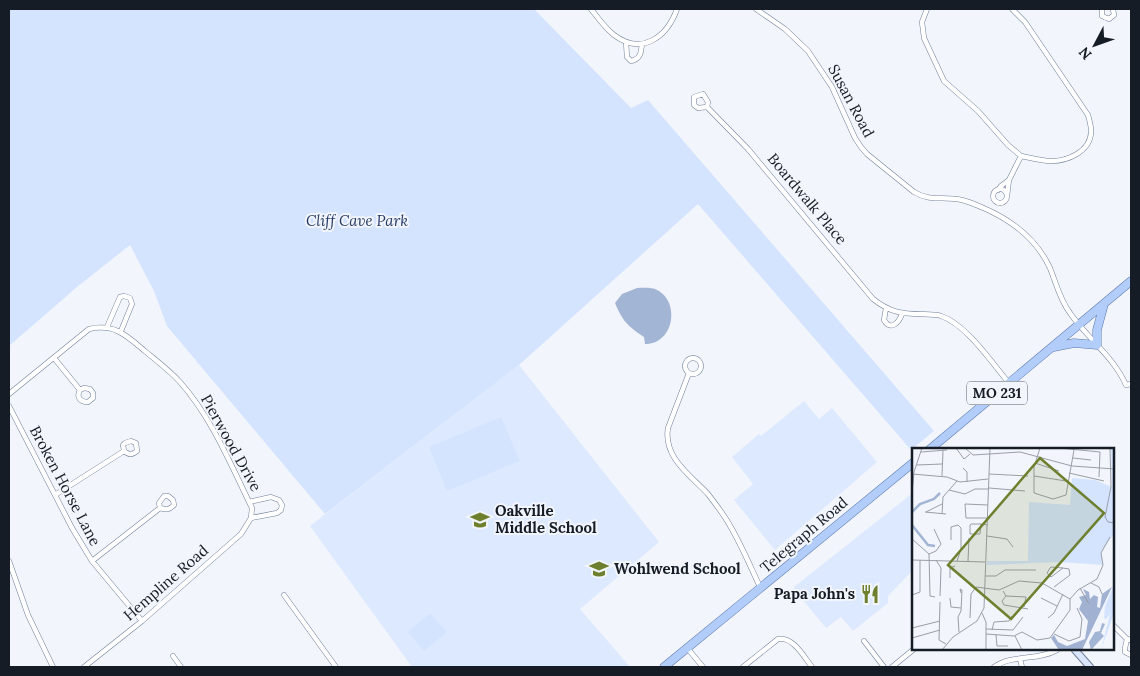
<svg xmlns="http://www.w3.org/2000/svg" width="1140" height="676" viewBox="0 0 1140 676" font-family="Lora,serif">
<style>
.built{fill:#dde9ff}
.green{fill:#d4e4ff}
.water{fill:#a3b5d4}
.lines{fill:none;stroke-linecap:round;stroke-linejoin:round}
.street-casing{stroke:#707f99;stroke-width:5.5}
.secondary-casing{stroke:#707f99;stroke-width:8}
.primary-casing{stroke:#5b79af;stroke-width:9}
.street{stroke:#fff;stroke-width:4.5}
.secondary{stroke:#d9e6fd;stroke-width:6}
.primary{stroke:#b3cdfb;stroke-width:8}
.labels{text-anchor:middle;stroke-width:4;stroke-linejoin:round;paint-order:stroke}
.shield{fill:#f2f5fb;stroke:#585d66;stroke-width:1}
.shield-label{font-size:14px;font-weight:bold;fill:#161c26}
.street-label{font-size:15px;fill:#161c26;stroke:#f2f5fb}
.park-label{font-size:15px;font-style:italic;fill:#253c66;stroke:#f2f5fb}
.poi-label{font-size:15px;font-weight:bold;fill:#161c26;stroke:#f2f5fb;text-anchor:start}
.inset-river{fill:none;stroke:#a3b5d4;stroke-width:2.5}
.inset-road{fill:none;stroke:#9a9ea6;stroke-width:1}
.view{fill:#6e7f2e;fill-opacity:0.15;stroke:#6e7f2e;stroke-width:2.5}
.inset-edge{fill:none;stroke:#161c26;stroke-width:2.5}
</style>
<rect width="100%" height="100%" fill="#f2f5fb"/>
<path class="built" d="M519 365 659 542 580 609 630 667H412L310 526Z
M804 401 819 419 832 408 877 462 775 550 734 500 753 484 732 457 759 434 761 436Z
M914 492V569L888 596V603L853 631 841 617 826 628 794 589V587Z"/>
<path class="green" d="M9 9H534L631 108 648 100 934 431 911 450 698 204 519 365 325 514 167 326 154 291 130 245 77 287 9 346Z
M501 417 520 461 447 491 429 447Z
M430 613 447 632 424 651 408 632Z"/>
<path class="water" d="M637 288C643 288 652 287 657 290 680 301 675 344 645 344L644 337C628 326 623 322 615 303L622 294Z"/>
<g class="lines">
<g class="street-casing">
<path id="street" d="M591 9C598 18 605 28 614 35 642 56 667 37 677 9
M756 9 785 29 808 51 832 87 855 138 861 147 867 154 914 192C931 202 943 196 962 200 971 202 981 207 990 211 1015 223 1038 242 1050 268 1056 283 1060 300 1070 313 1087 338 1114 357 1126 385L1131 384
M927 9 922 22 924 38 944 81 978 111 1008 145 1021 156 1009 180 1007 196
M1012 9 1025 22 1088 115C1089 119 1091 125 1091 130 1092 152 1066 162 1048 161 1039 160 1030 158 1021 156
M1102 9V16L1109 19 1114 15 1113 9
M626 42 627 57 631 61C641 59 641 52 642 44
M707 107 708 102 703 94 694 97V105L698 108 707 107 748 149 873 299C890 312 900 314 922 314 928 315 936 314 941 316 966 324 992 363 1009 383
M993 196a7 7 0 1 1 14 0a7 7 0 1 1-14 0Z
M998 190 1001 186 1009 180
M886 308 884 320C891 332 899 322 902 314
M107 327 120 297 124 296 130 298 132 304 121 331
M685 366a8 8 0 1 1 16 0a8 8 0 1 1-16 0Z
M54 358 80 390C76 397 80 402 88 402L93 398V393L90 389 84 388 80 390
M689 373 668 428C663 457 690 475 708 494 714 502 721 511 726 519 740 541 750 566 761 589
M9 394 89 329C115 323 127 336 146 352 157 361 170 371 180 382 212 418 231 465 252 508L251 518 241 534 142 621 84 667
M9 406 72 528 92 561 142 621
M55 495 124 451C129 455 132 455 137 451L136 443 131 441 125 443 123 445 124 451
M249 502 271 497 279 500 282 505 281 510 277 513 251 518
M9 561 28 615 53 667
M92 561 160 508C167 510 169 510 174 505L173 500 168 496H164L159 503 160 508
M284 595 336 667
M1114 626 1127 639 1131 640
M1127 639 1125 648V652L1131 655
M864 641 884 667
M688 649 703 667
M173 656 181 667
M1020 659 1022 667
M743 667 778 639C793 636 804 657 812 667
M892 667 914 649
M994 667C1012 654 1038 661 1057 650"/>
</g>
<g class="secondary-casing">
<path id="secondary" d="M1075 650 1090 667"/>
</g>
<g class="primary-casing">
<path id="primary" d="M1054 347 1074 343 1097 345V330L1104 304
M929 450 1131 281
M664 667 914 462"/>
</g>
<use href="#street" class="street"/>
<use href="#secondary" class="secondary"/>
<use href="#primary" class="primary"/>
</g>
<defs>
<g id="school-bare" transform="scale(1.5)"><path d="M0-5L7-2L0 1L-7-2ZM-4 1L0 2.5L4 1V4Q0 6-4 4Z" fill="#6e7f2e" stroke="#f2f5fb" stroke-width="2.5" paint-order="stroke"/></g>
<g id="restaurant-bare" transform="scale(1.5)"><path d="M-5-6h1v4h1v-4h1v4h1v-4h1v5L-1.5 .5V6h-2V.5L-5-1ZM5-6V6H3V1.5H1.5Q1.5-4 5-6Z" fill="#6e7f2e" stroke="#f2f5fb" stroke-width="2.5" paint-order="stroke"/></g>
</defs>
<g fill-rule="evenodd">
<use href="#school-bare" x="480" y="520"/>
<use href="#school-bare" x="599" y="569"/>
<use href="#restaurant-bare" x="870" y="594"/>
</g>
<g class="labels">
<rect class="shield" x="967" y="381.5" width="60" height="23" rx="4"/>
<g class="shield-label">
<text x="997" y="398">MO 231</text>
</g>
<g class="street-label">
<text transform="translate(851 101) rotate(62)" y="5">Susan Road</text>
<text transform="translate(807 199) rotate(50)" y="5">Boardwalk Place</text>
<text transform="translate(231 443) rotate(61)" y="5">Pierwood Drive</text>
<text transform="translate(65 486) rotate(62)" y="5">Broken Horse Lane</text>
<text transform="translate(804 535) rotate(-40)" y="5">Telegraph Road</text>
<text transform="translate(166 583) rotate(-41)" y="5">Hempline Road</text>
</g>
<g class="park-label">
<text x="357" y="226">Cliff Cave Park</text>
</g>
<g class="poi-label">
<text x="495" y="516">Oakville<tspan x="495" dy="17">Middle School</tspan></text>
<text x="614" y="574">Wohlwend School</text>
<text x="855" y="599" text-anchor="end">Papa John's</text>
</g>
</g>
<g transform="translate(912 448)">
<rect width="202" height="202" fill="#f2f5fb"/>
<path d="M199 0H202V86L189 104 191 117 149 114 75 117V113H116L117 54 158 57 160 30 183 32 200 39ZM202 137V165L189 202 198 166 194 171 192 170 193 158Z" fill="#d4e4ff"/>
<path d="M200 139 170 202H147L139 190 142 187 146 194 155 198 173 191 176 173 167 161 170 154 167 149 174 147 171 141 177 144 178 151 182 147 186 149 185 159 188 160 190 146Z" fill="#a0b1d1"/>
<path d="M190 175 193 176 189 185 192 188 179 202 177 194 183 184 188 183Z" fill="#a3b5d4"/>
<path class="inset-river" d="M0 64 8 56 22 51 28 45M0 77 16 97 23 98"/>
<path class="inset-road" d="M44 0 52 11 58 6M53 0 61 7 108 4 160 18 203 21M128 0 122 19V45L141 51 154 47 162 2M147 0 188 4M198 0 199 39 193 69 196 74 203 75M9 4 35 2M161 10 179 12M123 15 147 23M5 17 30 16M51 20 55 24V34M157 25 192 33M0 26 35 29 48 34 76 31M77 26 116 28M30 28 31 2M122 28 154 33M187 29 188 4M77 40 113 43M37 42 53 46 63 41H77M0 45 2 24 10 0M13 64 34 66M14 64 30 56M30 66 31 49 45 33M75 70H54L53 56 76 57M69 76 68 86H58V77L59 76H71L75 77M75 88 95 91 101 99M0 91 17 106M39 92V79L46 77 49 80V101L45 113M17 106 18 148 23 149M17 106 24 103 29 96 22 81M0 112 73 114M24 112 29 120 28 148M56 113 57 90M138 120 139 119 151 120 139 129 135 125ZM74 128H84L93 122H124M38 130V120L43 118M179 135 187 139 190 146M142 139 158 127 157 121 151 120M168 140 177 156M91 143 94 148 114 149 112 159M0 147 8 144V112M94 148 90 153 92 157 116 161M38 150 39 159 49 160M129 150 145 158M158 151 166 142 185 131 191 117 189 105 198 89M28 154 27 192 34 196M70 165 74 174V202M58 170 59 146 64 139 87 142 107 133 130 135 158 151M136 170 142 165 151 146M0 180 28 173M74 181 101 182 111 169M80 182 82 174 97 173 100 168M47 184 46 169 49 163 50 142 48 141 49 145M74 186 102 188 110 184 125 192 138 190 158 162V151M142 186 157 193 168 189 170 171 165 160M84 187 85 198H96M103 188 110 202M0 190 28 182M30 202 41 189 65 173 72 160 78 0"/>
<path class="view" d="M128 10 192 65 99 171 36 117Z"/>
<rect width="202" height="202" class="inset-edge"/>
</g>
<rect width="1140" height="676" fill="none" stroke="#161c26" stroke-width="20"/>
<g transform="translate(1095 45) rotate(229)" stroke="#f2f5fb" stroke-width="4" paint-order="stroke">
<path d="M0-4L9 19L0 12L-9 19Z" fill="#161c26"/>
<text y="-8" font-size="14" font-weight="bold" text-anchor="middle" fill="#161c26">N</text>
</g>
</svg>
